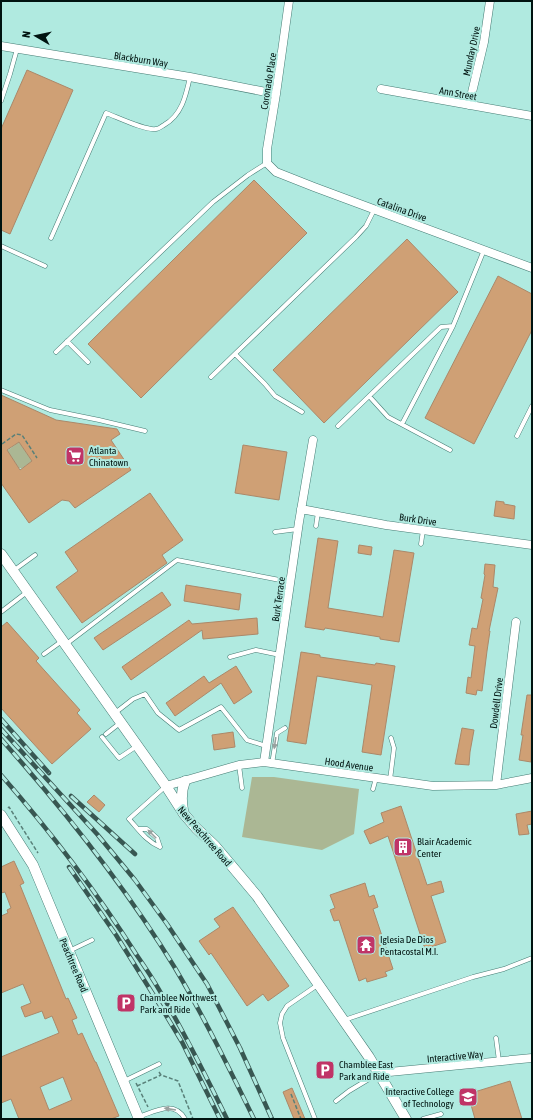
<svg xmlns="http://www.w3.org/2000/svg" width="533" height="1120" viewBox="0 0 533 1120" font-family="'Asap Condensed',sans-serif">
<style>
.green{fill:#abb794}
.building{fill:#cfa075;stroke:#ab8869;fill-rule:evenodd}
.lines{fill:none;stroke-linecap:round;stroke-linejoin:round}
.service-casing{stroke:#457c74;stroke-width:5}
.minor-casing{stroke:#457c74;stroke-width:9}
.tertiary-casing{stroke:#457c74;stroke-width:11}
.path{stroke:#598079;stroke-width:1.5;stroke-dasharray:4 2;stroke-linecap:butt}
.service{stroke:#fff;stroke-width:4}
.minor{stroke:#fff;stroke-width:8}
.tertiary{stroke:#fff;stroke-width:10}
.rail-casing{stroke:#385752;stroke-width:4.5}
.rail{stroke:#b0eae0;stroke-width:3;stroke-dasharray:9;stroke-linecap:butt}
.oneway{fill:#99a19f}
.labels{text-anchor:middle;stroke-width:4;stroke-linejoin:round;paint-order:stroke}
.street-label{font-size:10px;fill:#001310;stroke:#b0eae0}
.poi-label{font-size:10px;fill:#001310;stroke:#b0eae0;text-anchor:start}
</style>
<rect width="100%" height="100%" fill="#b0eae0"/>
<path class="green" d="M19 442 32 461 22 468H19L7 451Z
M252 777H274L359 789 354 834 322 850 242 837Z"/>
<path class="building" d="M27 70 73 90 10 234 1 230V129Z
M254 180 307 233 141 398 88 344Z
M407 239 458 292 324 423 273 370Z
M498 276 532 294V330L474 444 425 418Z
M1 395 54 419 56 420 117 429 120 434 111 440 131 470 75 508 69 501 62 500 29 523 1 483ZM19 442 32 461 20 470 7 450Z
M243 445 287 452 279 500 235 493Z
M150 493 183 540 162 555 167 563 82 623 56 587 78 571 65 552Z
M496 501 504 502V504L515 506 514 519 494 516Z
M318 538 338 541 328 608 383 617 394 550 414 553 399 642 380 639V637L325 628 324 630 305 627Z
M359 545 372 547 371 555 358 553Z
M485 564 495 565 493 587 498 588 489 631H490L487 651 482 691 477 690 476 695 466 693 468 677 471 678 475 646 469 645 472 628 477 629 483 599 481 598 485 575 484 574Z
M186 585 241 594 239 610 184 601Z
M162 592 171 605 103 650 94 638Z
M257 618 258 634 203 639 202 630 131 680 122 667 189 620 192 624Z
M7 622 39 658 36 661 80 710 77 713 91 729 52 764 1 708V627Z
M301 652 320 655V657L375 665 376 663 395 666 381 755 362 752 372 685 317 676 306 744 287 741Z
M236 666 252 692 234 704 221 683 175 716 166 703 204 676 209 683Z
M527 695H532L531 762 519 760 523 735H521Z
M462 728 474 730 470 752 469 765 455 764Z
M233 732 235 747 214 750 212 735Z
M94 795 105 805 99 812 87 802Z
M401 806 427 885 441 881 444 892 431 896 446 942 425 949 388 836 370 844 364 831 384 822 381 813Z
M532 811V824L527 825 529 834 519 835 516 814Z
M14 861 24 883 20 885 66 999 68 998 77 1018 72 1020 78 1035 82 1033 95 1062H96L119 1116 111 1119H19L11 1099 1 1103V1057L59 1033 52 1016 45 1019 42 1011 25 1017 21 1007 31 1003 23 984 1 993V916L8 913 7 910 11 908 5 892 1 893V867ZM63 1077 72 1100 49 1110 40 1087Z
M365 883 369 897 374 895 378 907 373 909 393 969 385 972 387 976 367 982 366 978 359 981 339 920 334 921 330 910 335 908 330 895Z
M233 907 289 986 268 1001 263 994 247 1006 211 953 209 955 199 941 220 927 214 919Z
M510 1081 522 1119H475L468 1094Z
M292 1088 305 1119H294L283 1092Z"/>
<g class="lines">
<g class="service-casing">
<path id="service" d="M1 101 10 74 17 49
M51 238 106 113C117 117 146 131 156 129 159 129 162 126 164 125 182 115 186 95 190 77
M1 246 45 266
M67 341 88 362
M56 352 213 202 248 175 267 163
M235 354 265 384 275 396 302 412
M211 377 356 237 366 226 374 210
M1 390 50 410 99 420 145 431
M369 396 388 417 450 450
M402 424 453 326
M338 426 441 327 453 326 484 250
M517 436 532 406
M316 526 318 512
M275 532 298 529
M421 544 423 530
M13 571 35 555
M1 612 27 592
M65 645 177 560 290 582
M44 654 62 641
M230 657 256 650 280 655
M115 713 133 699 145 694 158 713 179 730 221 707 247 740 266 746
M106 734 120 723
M102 737 119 758 137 746
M272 764 277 733 285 728
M239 765 242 788
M390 780 394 748 391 738
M373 789 376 778
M139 829H147L157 838 160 847
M160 847C146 841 139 830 129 819L166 786
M69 951 92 940
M344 1020 473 977 504 969 532 958
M496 1038 499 1061
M124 1081 159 1064
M336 1101 349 1091 379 1073
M138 1117C154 1112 174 1099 185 1119
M315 1119 283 1038 280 1023 282 1014 287 1006 319 984
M423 1119 441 1114"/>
</g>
<g class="minor-casing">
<path id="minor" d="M289 1 276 94 267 149V163L276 172 314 187 532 268
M1 46 190 77 276 94
M381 89 532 116
M469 105 484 42 490 1
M301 509 386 525 532 545
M264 762 299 522 313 440
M496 785 516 622
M166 786 239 765 264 762 433 786 496 785 532 778
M379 1073 532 1058"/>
</g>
<g class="tertiary-casing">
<path id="tertiary" d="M1 554 166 786 184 814 196 828 215 846 257 896 369 1057 406 1119
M183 810C181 799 181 791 185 781
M1 815 33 865 139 1119"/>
</g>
<path class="path" d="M2 444 16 434 22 435 37 458
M8 808 9 807 38 853
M159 1072 161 1075 178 1081 193 1119
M136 1083 148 1107
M137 1086 161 1075
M291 1094 301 1119"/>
<use href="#service" class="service"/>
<use href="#minor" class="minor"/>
<use href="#tertiary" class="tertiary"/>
<g class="rail-casing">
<path id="rail" d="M1 719 49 773
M1 729 97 834 135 880 167 924 207 984 240 1048 272 1119
M1 739C65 811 125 886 175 968 204 1017 229 1068 254 1119
M1 775C50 831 96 891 136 954 145 967 153 979 161 993 185 1034 206 1076 227 1119
M71 796 135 854
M69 867 116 935 161 1007 182 1042 220 1119"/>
</g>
<use href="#rail" class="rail"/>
</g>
<defs><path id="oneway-solid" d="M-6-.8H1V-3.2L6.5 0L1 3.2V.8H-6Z"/></defs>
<g class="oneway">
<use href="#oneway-solid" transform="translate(275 743) rotate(98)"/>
<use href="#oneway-solid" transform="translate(152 834) rotate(-135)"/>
<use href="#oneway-solid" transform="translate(170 1109) rotate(-171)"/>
</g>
<defs>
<g id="supermarket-square" transform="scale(1)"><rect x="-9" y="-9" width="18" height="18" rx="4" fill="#c03467" stroke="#b0eae0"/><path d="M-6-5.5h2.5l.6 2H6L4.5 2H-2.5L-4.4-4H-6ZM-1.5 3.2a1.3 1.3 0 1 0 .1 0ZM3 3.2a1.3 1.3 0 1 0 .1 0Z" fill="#fff"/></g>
<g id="building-square" transform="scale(1)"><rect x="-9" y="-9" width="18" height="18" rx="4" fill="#c03467" stroke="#b0eae0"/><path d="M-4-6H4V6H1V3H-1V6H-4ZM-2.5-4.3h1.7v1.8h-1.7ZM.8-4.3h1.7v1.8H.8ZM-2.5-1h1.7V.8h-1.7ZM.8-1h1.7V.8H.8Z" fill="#fff"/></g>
<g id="temple-square" transform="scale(1)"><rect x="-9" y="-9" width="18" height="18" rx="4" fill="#c03467" stroke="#b0eae0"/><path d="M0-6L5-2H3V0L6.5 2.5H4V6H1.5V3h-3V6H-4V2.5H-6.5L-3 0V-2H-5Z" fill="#fff"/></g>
<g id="parking-square" transform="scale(1)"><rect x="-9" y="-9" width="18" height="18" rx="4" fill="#c03467" stroke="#b0eae0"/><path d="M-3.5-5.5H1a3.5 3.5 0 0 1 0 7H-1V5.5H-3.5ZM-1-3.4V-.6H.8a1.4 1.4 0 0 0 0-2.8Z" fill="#fff"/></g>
<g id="university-square" transform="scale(1)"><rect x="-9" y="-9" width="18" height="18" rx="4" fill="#c03467" stroke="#b0eae0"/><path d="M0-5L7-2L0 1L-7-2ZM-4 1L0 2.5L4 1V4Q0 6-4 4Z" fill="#fff"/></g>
</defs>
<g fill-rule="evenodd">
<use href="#supermarket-square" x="75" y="456"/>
<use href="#building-square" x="403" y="847"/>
<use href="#temple-square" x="366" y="945"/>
<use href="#parking-square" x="126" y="1003"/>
<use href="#parking-square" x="325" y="1070"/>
<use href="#university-square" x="468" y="1097"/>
</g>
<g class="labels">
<g class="street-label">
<text transform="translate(471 51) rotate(-78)" y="4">Munday Drive</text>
<text transform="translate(141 59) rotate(9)" y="4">Blackburn Way</text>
<text transform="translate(268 81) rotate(-81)" y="4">Coronado Place</text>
<text transform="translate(458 93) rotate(10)" y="4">Ann Street</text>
<text transform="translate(402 209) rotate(20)" y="4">Catalina Drive</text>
<text transform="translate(418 519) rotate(8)" y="4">Burk Drive</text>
<text transform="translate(278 599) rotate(-82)" y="4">Burk Terrace</text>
<text transform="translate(496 703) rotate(-83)" y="4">Dowdell Drive</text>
<text transform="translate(349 764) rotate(8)" y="4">Hood Avenue</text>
<text transform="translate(205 836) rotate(49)" y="4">New Peachtree Road</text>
<text transform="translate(74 965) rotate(67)" y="4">Peachtree Road</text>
<text transform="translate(455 1056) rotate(-5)" y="4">Interactive Way</text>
</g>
<g class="poi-label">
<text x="89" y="454">Atlanta<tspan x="89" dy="12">Chinatown</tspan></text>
<text x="417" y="845">Blair Academic<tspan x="417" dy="12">Center</tspan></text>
<text x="380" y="943">Iglesia De Dios<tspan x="380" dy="12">Pentacostal M.I.</tspan></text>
<text x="140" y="1001">Chamblee Northwest<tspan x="140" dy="12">Park and Ride</tspan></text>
<text x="339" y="1068">Chamblee East<tspan x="339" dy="12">Park and Ride</tspan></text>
<text x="454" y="1095" text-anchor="end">Interactive College<tspan x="454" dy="12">of Technology</tspan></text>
</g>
</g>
<rect width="533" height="1120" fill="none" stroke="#001310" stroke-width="4"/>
<g transform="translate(36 36) rotate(279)" stroke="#b0eae0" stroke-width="3" paint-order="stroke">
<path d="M0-3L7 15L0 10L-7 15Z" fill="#001310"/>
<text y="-6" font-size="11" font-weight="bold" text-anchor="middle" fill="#001310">N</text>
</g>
</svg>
